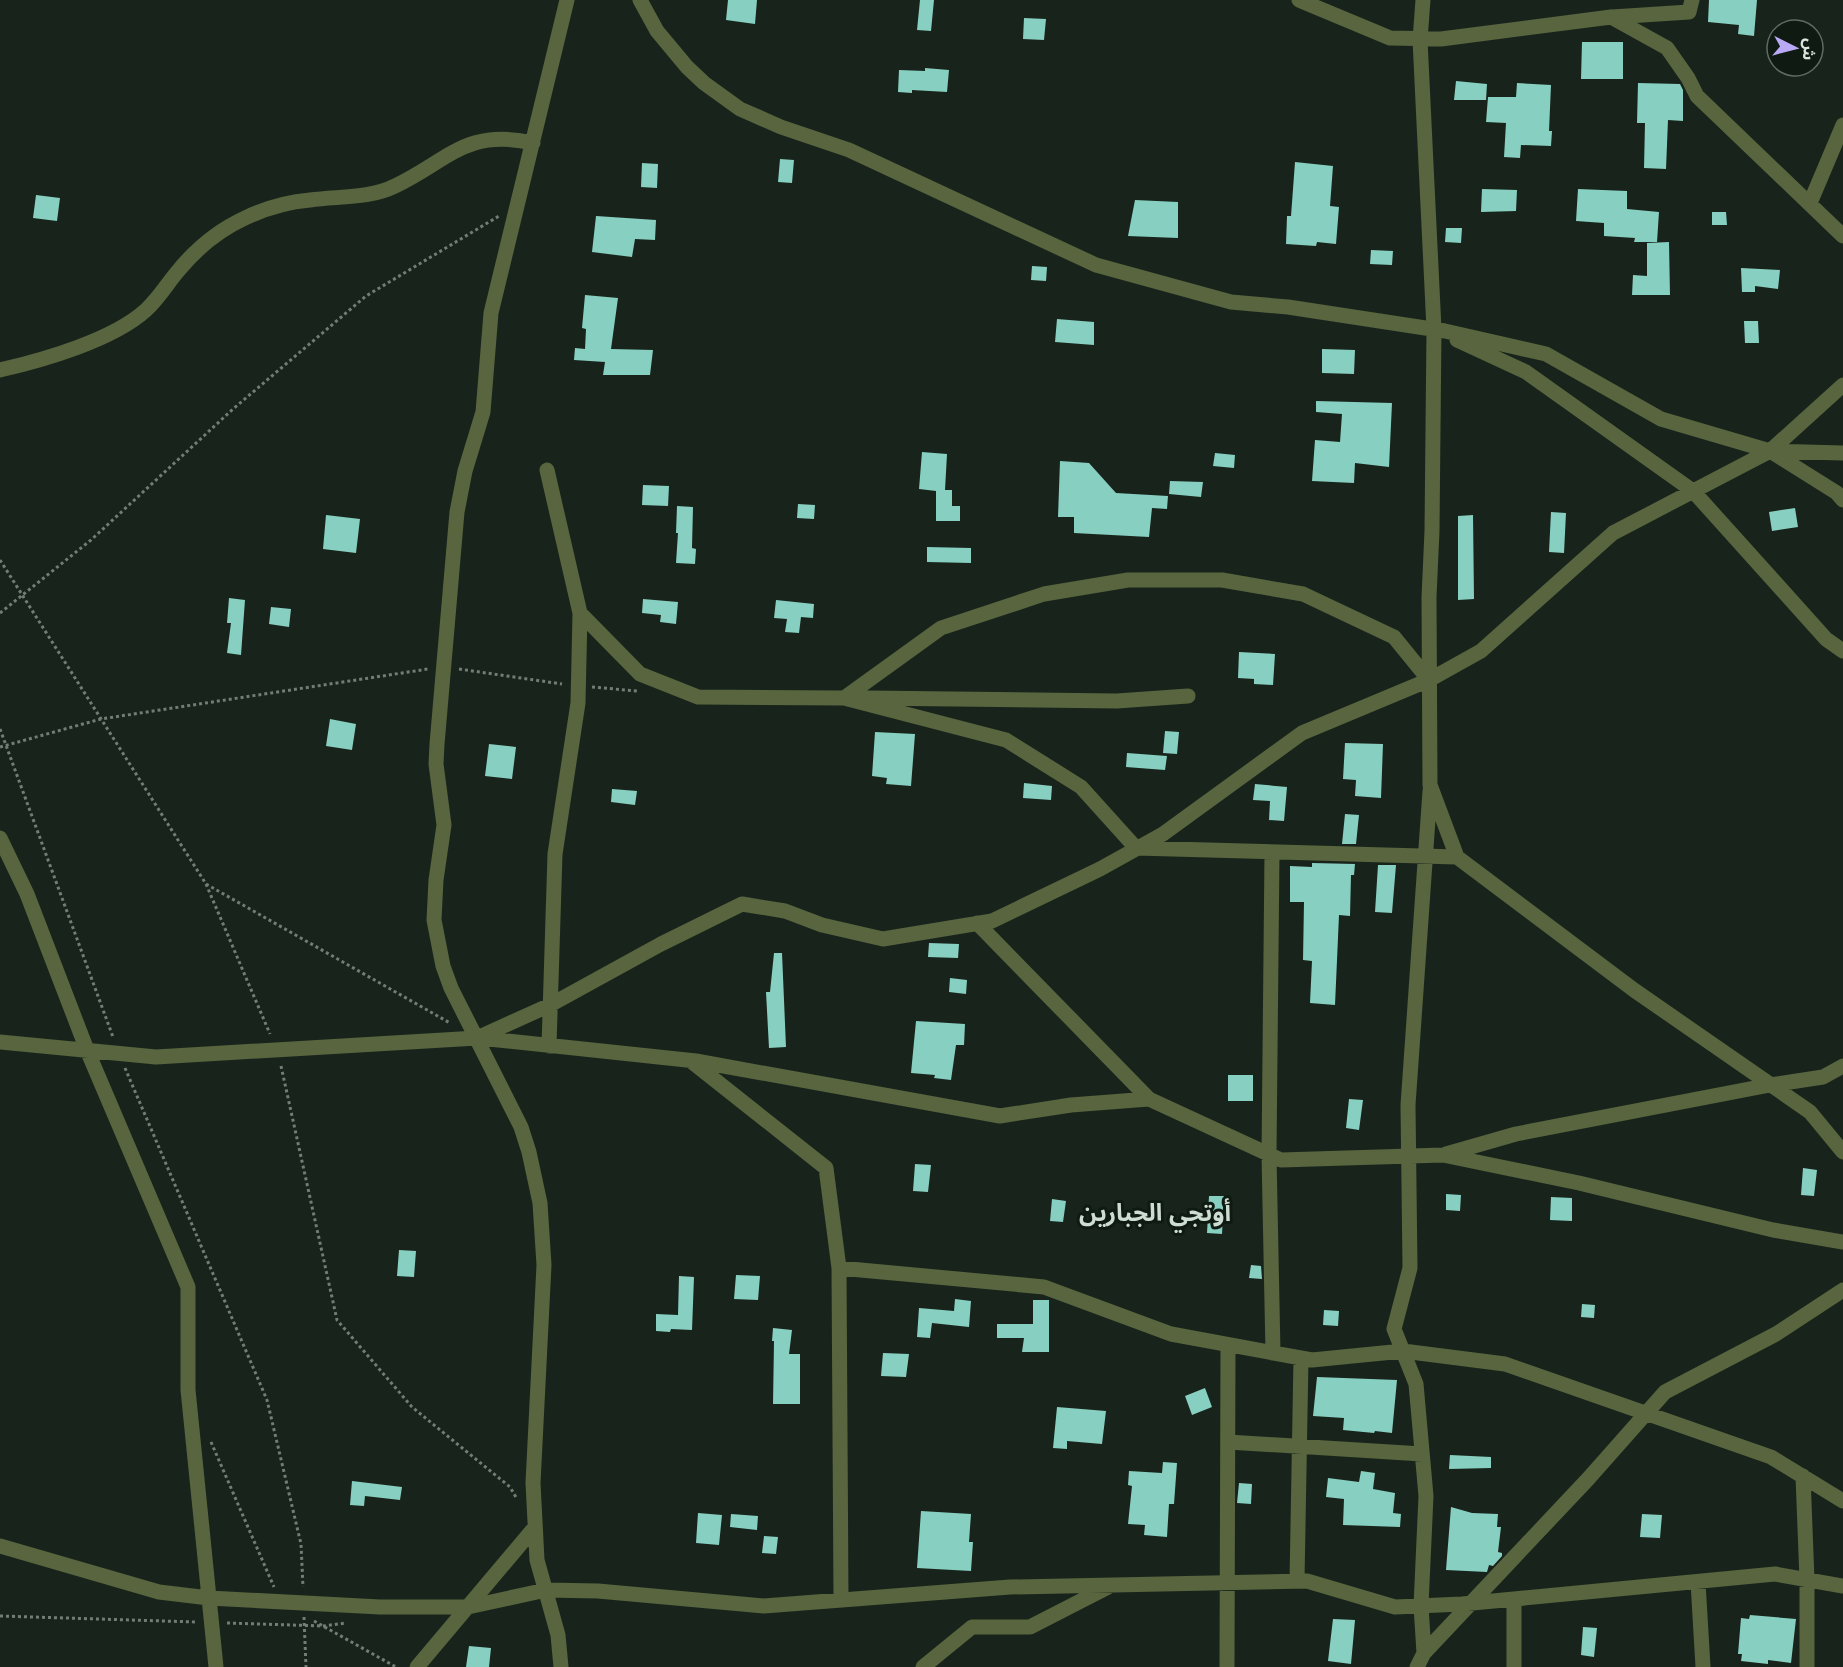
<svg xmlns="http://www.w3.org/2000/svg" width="1843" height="1667" viewBox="0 0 1843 1667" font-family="Arial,'Noto Sans Arabic',sans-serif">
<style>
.building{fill:#87cfc1}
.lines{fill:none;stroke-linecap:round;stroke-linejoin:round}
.path{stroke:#737d75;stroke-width:3;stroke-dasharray:3 3;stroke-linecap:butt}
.minor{stroke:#58653e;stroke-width:15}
.labels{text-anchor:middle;stroke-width:6;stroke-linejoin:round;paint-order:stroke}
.quarter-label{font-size:24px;font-weight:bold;fill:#ceddd1;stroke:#0f1a12}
</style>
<rect width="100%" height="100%" fill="#18241b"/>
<path class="building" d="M728 0H757L755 24 726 20Z
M920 0H934L931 31 917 30Z
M1709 0H1757L1754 36 1738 34 1739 25 1708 22Z
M1024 18 1046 19 1044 40 1023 39Z
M1582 42H1623V79H1581Z
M925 68 949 70 947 92 912 90V93L898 92 899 70 925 71Z
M1456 81 1487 84 1486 100H1454Z
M1517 83 1551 85 1549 131H1552L1551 146 1521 145 1520 158 1504 157 1506 123 1486 122 1488 97H1516Z
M1638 83 1680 84 1683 90V121L1668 120 1666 169 1644 168 1645 123H1637Z
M780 159 794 160 792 183 778 182Z
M1295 162 1333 166 1330 206 1339 207 1336 244 1317 242 1316 246 1286 244 1287 216H1291Z
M642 163 658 164 657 188 641 187Z
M1482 189 1517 190 1516 211 1481 212Z
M1578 189 1627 191V209L1659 212 1657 242H1634L1635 238 1604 236V223L1576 221Z
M36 195 60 198 57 221 33 218Z
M1135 200 1178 202V238L1128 236Z
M1712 212H1726L1727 225H1712Z
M596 216 656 220 655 240 635 239 632 257 592 252Z
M1446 228H1462L1461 243 1445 242Z
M1669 242 1670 295H1632L1633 275 1647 276V243Z
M1371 250 1393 251 1392 265 1370 264Z
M1032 266 1047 267 1046 281 1031 280Z
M1741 268 1780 270 1778 289 1755 286V292H1742Z
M585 295 618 298 611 349 653 350 650 375H603L605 362 574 360 575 348 585 349 586 329 582 328Z
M1057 319 1094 322V345L1055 342Z
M1744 321H1758L1759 343H1745Z
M1322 349 1355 350 1354 374 1322 373Z
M1316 401 1392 403 1389 467 1355 463 1354 483 1312 481 1315 440 1340 442 1342 414 1316 412Z
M922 452 947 454 945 490H952V506H960V521H936V491L919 489Z
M1215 453 1235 455 1234 468 1213 466Z
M1060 461 1089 463 1116 493 1168 496 1167 509 1152 508 1149 537 1074 533V517H1058Z
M1170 481 1203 482 1201 497 1169 494Z
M643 485 669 486 668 506 642 505Z
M798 504 815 505 814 519 797 518Z
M677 506 693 507 692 548 696 549 695 564 676 563 678 533H676Z
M1795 508 1798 527 1772 531 1769 512Z
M1551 512 1566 513 1564 553 1549 552Z
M326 515 360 519 356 553 323 549Z
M1473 515 1474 599 1458 600V516Z
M927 547 971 548V563L927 562Z
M229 598 245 600 241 655 227 653 231 623H227Z
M643 599 678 602 676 624 660 622 661 615 642 613Z
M776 600 814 604 813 618 801 617 799 633 785 632 787 619 774 618Z
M271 607 291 609 289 627 269 624Z
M1239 652 1275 654 1273 685 1254 684V679L1238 678Z
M330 719 356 724 352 750 326 746Z
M1165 731 1179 732 1177 754 1163 753Z
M875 732 915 734 911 786 886 784 887 778 872 776Z
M1345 743 1383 744 1381 798 1355 796 1356 780 1343 779Z
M489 744 516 747 512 779 485 776Z
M1127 753 1167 756 1165 770 1126 767Z
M1024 783 1052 786 1051 800 1023 798Z
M1255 784 1287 787 1284 821 1269 820 1270 801 1253 800Z
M612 789 637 791 635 805 611 802Z
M1345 814 1359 815 1356 844H1342Z
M1312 863 1355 864 1354 875H1351L1350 916 1339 915 1335 1005 1310 1003 1312 961 1303 960 1304 902H1290V866L1312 867Z
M1378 865H1396L1392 913 1375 912Z
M929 943 959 944 958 958 928 957Z
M774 953H782L786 1047 769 1048 766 992H770Z
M950 978 967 980 966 994 949 992Z
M916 1021 965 1024 964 1045H956L951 1080 934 1078 935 1075 911 1073Z
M1228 1075H1253V1101H1228Z
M1349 1099 1363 1100 1359 1130 1346 1128Z
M915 1164 931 1165 928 1192 913 1191Z
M1803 1168 1817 1170 1814 1196 1801 1195Z
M1446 1194 1461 1195 1460 1211 1446 1210Z
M1209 1196H1224L1222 1234 1207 1233Z
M1551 1197 1572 1198V1221L1550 1220Z
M1052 1199 1066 1201 1063 1222 1050 1221Z
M399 1250 416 1251 414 1277 397 1276Z
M1251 1265 1261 1266 1262 1279 1249 1278Z
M736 1275 760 1276 758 1300 734 1299Z
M679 1276 694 1277 692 1330 671 1329 670 1332 656 1331V1314L678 1315Z
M955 1299 971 1301 969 1327 932 1323 930 1338 917 1337 919 1308 954 1311Z
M1033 1300H1049V1352H1022L1024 1338H997V1324H1033Z
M1582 1304 1595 1305 1594 1318 1581 1317Z
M1324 1310 1339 1311 1338 1326 1323 1325Z
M773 1328 792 1330 789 1354H800V1404H773L774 1341H772Z
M883 1353 909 1354 906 1377 881 1376Z
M1317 1377 1397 1380 1392 1433 1375 1431 1374 1433 1343 1430 1344 1418 1313 1416Z
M1205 1388 1212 1407 1192 1415 1185 1396Z
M1057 1407 1106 1411 1102 1444 1067 1441V1449L1053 1448Z
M1450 1455 1491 1457V1468L1449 1469Z
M1163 1462 1177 1463 1174 1504H1169L1167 1537 1144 1535 1145 1525 1128 1524 1132 1486 1128 1485 1129 1471 1162 1473Z
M1361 1471 1375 1473 1373 1489 1395 1493 1393 1513 1401 1514 1400 1527 1343 1525 1344 1499 1326 1497 1328 1478 1359 1482Z
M352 1481 402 1487 400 1500 365 1496 364 1506 350 1505Z
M1239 1483 1252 1484 1251 1504 1237 1503Z
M1451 1507 1472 1513 1498 1514 1497 1527H1501L1498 1552 1502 1553V1556L1493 1566 1489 1565 1487 1572 1446 1570Z
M921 1511 971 1514 969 1542H973L971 1571 917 1568Z
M698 1513 722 1515 719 1545 696 1543Z
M731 1514 758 1516 757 1530 730 1527Z
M1642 1514 1662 1515 1660 1538 1640 1537Z
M764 1536 778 1537 776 1554 762 1553Z
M1750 1615 1796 1619 1791 1663 1768 1660V1664L1741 1661 1742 1654H1738L1741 1618 1749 1619Z
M1333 1619 1355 1620 1351 1664 1328 1661Z
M1583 1627 1597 1628 1594 1657 1581 1655Z
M469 1646 491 1648 489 1667H466Z"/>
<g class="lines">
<path class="path" d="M0 560 206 884 450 1023
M0 613 91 540 233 409 366 296 499 216
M459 669 562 684
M592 687 637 691
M0 729 113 1037
M0 747 101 719 428 669
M206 884 270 1034
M281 1066 337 1320 412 1407 510 1487 517 1499
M125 1068 267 1400 301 1544 303 1587
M211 1442 274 1587
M0 1616 196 1622
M304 1617 306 1667
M314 1621 396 1667
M227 1623 323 1626 346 1623"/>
<path class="minor" d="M640 0 657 31 687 67 704 83 740 109 781 127 849 150 1096 265 1231 302 1288 307 1445 331 1546 354 1661 419 1770 451 1843 453
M1299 0 1390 38 1441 39 1611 17 1667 48 1688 78 1697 96 1843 236
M1423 0 1420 40 1434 329 1432 531 1429 597 1430 785 1457 857 1634 990 1810 1112 1843 1152
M1612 17 1689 12 1692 0
M1810 203 1843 125
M1457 340 1526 372 1693 491 1826 639 1843 651
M0 370C44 360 113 340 146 310 159 298 167 284 178 271 196 249 219 230 245 218 266 208 287 202 310 200 338 196 369 199 395 186 449 160 466 128 533 143
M1770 451 1837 493 1843 500
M547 470 580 613 640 674 698 697 844 698 941 628 1044 594 1128 580H1222L1303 594 1394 637 1429 680
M844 698 1006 740 1081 787 1136 848 1457 857
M868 698 1117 701 1188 696
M0 838 27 894 87 1050 188 1287V1390L216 1667
M1272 852 1269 1155 1273 1353
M977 923 1149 1099
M479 1038 696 1061 1000 1116 1071 1105 1149 1099 1281 1160 1443 1155 1579 1183 1773 1230 1843 1242
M0 1042 156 1057 477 1038 550 1005 661 944 742 904 785 911 822 925 883 939 992 921 1100 869 1163 834 1302 733 1429 680 1481 651 1613 533 1770 451 1843 385
M549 1046 555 854 578 703 580 613
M691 1061 826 1168 839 1268
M1446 1154 1516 1134 1770 1085 1823 1077 1843 1066
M1228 1442 1422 1454
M1803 1476 1807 1580V1667
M0 1546 159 1592 209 1598 380 1607H468L546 1590 598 1591 764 1606 1010 1587 1307 1581 1395 1607 1462 1604 1775 1574 1843 1586
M1297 1581 1301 1358
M1698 1582 1703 1667
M841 1599 839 1268 1044 1287 1171 1334 1312 1360 1403 1351 1505 1364 1771 1457 1843 1501
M1424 1653 1421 1606 1426 1496 1416 1384 1394 1329 1410 1268 1408 1105 1430 791
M417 1667 535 1527
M561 1667 558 1635 537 1560 533 1483 544 1265 540 1203 529 1152 521 1127 451 988 443 966 434 920 436 880 444 825 436 764 437 744 457 512 465 471 483 412 491 313 567 0
M923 1667 972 1627H1030L1108 1587
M1227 1667 1228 1345
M1417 1667 1424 1653 1588 1479 1665 1392 1776 1334 1843 1290
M1514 1667V1600"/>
</g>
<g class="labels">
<g class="quarter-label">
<text x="1155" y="1221">أوتجي الجبارين</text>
</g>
</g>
<g transform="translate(1795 48) rotate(96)"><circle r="28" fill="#0f1a12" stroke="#616b64" stroke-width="1.5"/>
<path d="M0-4.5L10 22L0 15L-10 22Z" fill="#baaaf6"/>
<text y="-9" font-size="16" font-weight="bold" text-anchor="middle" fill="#dce4de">ش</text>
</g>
</svg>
